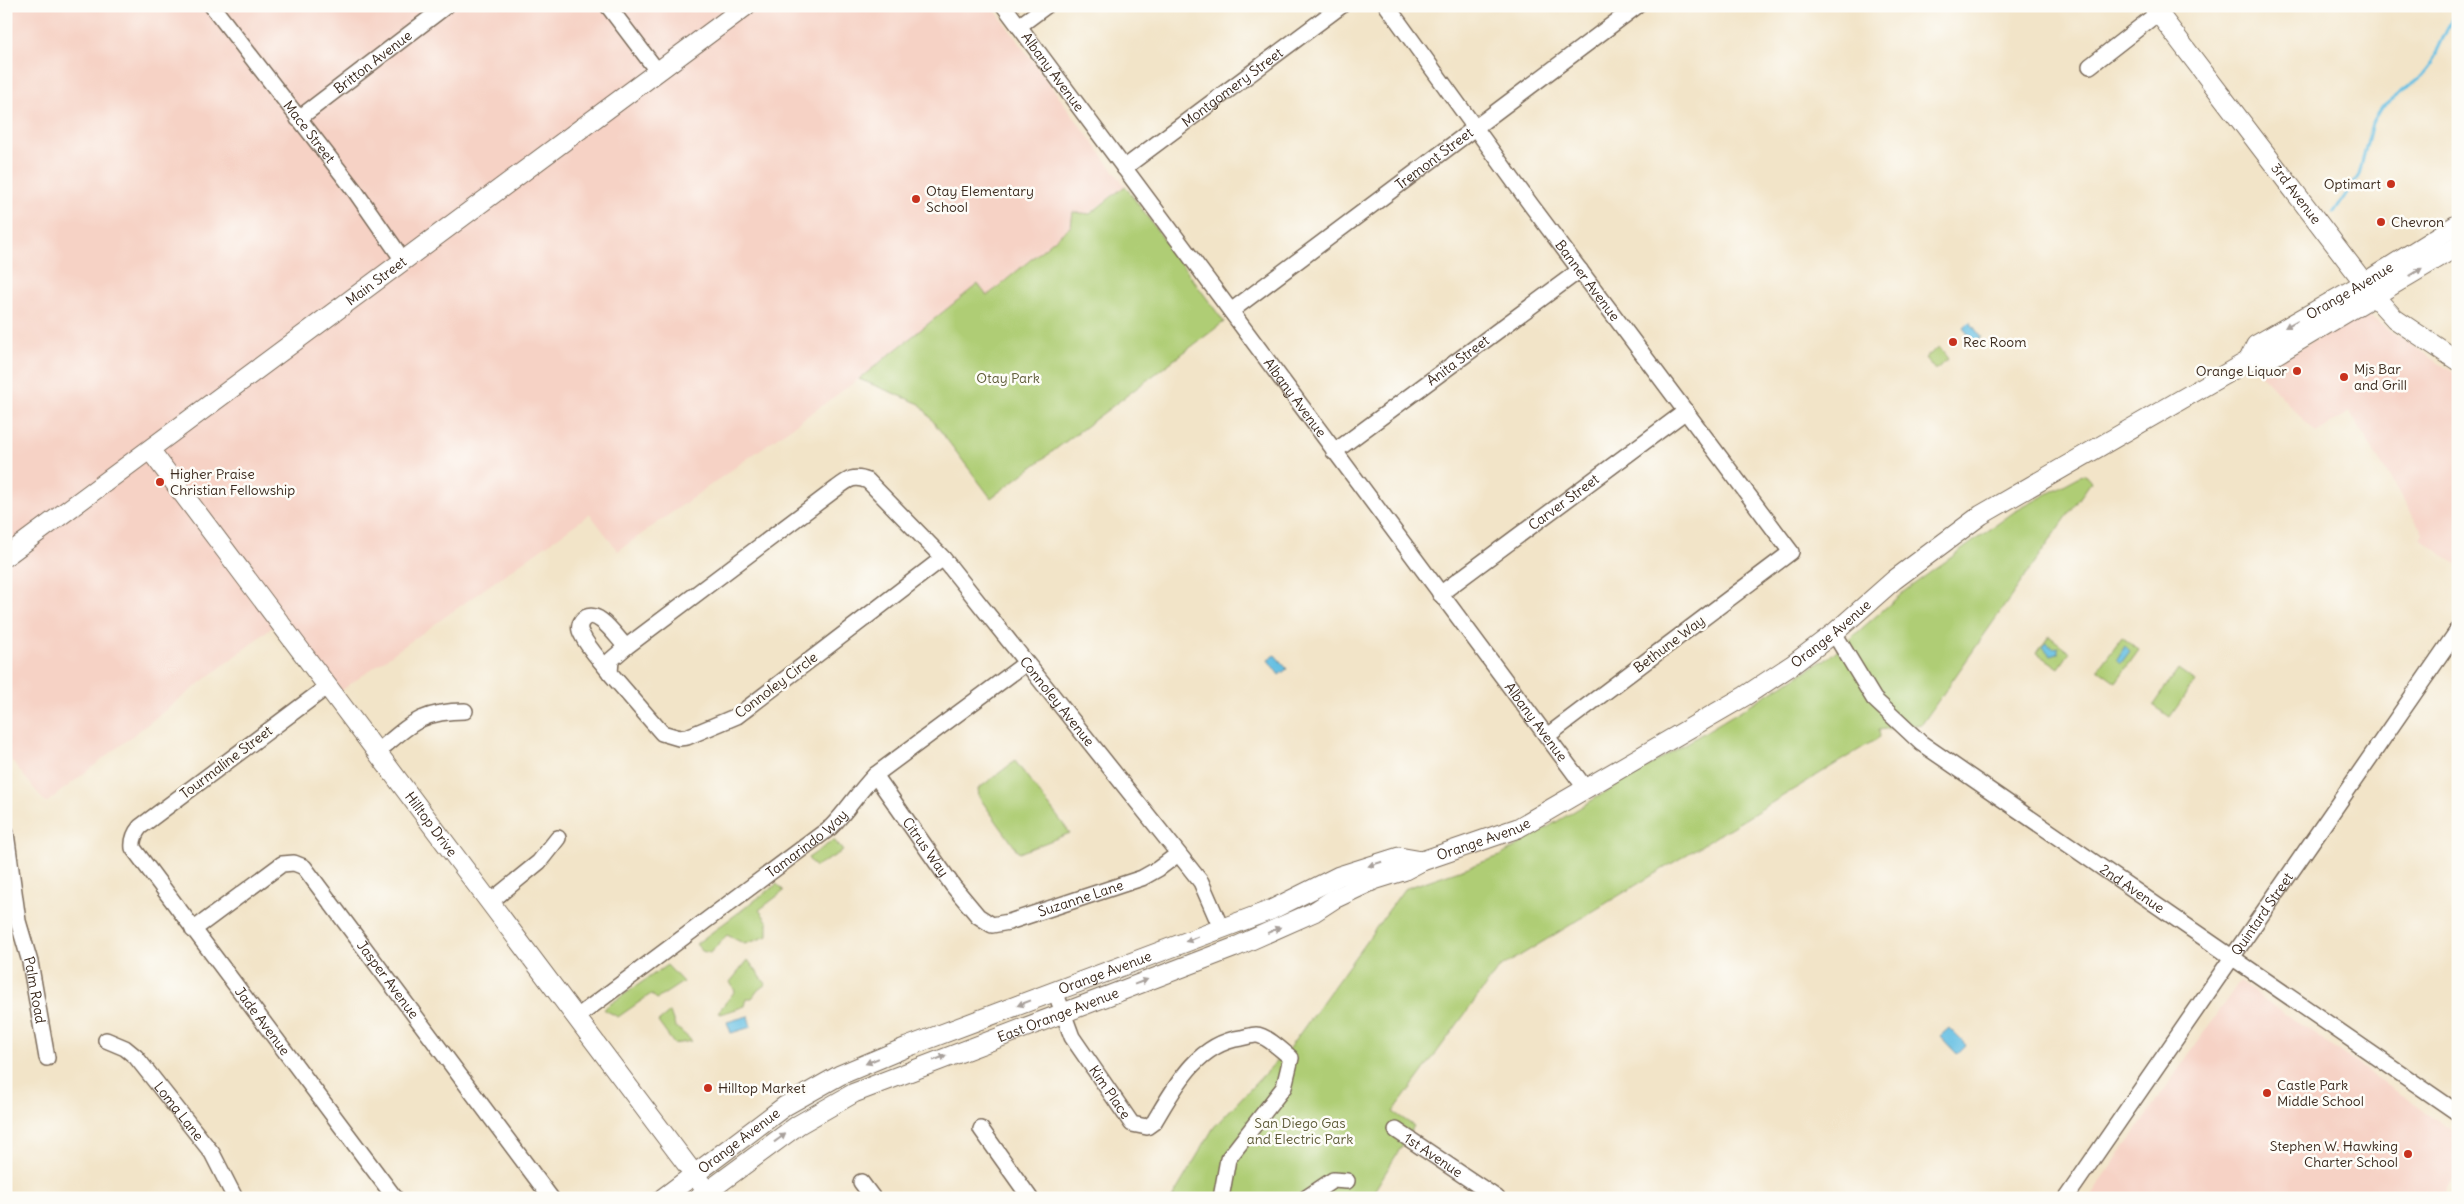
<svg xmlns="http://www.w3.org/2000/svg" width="2464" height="1204" viewBox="0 0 2464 1204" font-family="Delius,sans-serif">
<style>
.built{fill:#f6d2c5}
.green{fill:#afcd74;stroke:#757c49}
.water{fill:#66c0e3;stroke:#507580}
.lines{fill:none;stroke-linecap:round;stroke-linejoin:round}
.stream{stroke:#66c0e3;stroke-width:3}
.minor-casing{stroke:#7b6b5a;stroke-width:18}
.major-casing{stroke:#7b6b5a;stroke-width:21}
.minor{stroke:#fff;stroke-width:15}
.major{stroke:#fff;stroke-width:19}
.oneway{fill:#a79f9a}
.poi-dot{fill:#c8321e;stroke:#fdfcf7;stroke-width:2}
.labels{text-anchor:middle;stroke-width:5;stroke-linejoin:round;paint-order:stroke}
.street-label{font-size:14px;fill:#3b2a1e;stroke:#fdfcf7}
.poi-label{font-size:14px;fill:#3b2a1e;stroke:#fdfcf7;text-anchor:start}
.park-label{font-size:14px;fill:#5e5b38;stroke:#fdfcf7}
</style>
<rect width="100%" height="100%" fill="#fdfcf7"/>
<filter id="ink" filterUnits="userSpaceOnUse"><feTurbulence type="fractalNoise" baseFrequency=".02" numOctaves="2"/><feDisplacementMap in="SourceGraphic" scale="10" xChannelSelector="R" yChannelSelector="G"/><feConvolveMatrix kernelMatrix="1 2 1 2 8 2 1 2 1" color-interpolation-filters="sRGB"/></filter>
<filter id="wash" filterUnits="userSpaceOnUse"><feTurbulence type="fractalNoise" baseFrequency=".0096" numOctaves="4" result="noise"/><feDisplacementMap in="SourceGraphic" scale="20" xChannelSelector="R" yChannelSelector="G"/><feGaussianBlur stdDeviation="1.12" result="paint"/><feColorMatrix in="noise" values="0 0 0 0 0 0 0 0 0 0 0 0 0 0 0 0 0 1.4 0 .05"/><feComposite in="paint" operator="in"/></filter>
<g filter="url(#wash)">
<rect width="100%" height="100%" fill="#f2e4c8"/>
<path class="built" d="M6 6H992L1125 186 1071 226 987 296 978 285 859 379 618 551 590 514 335 695 279 622 46 803 6 754Z
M2364 316 2371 317 2458 376V565L2420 538 2423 533 2350 412 2316 433 2259 372 2354 318Z
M2239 982 2458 1134V1174L2441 1198H2089Z"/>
<path class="green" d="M1125 186 1224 322 991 498 920 404 859 379 978 284 987 296 1071 226 1073 212 1090 214Z
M1939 347 1948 359 1935 370 1925 358Z
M2084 474 2091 482 1922 724 1879 730 1880 737 1498 969 1393 1112 1414 1126 1370 1198H1172L1214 1127 1290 1047 1404 889 1500 856 1829 657 1906 590 2014 512Z
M2049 636 2070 652 2059 668 2037 653Z
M2122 637 2139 650 2116 682 2098 669Z
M2178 669 2195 681 2170 717 2153 705Z
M1015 761 1070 833 1019 853 979 797 978 789Z
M834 840 843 851 815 867 808 858Z
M777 884 784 891 759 910 768 922V936L745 944 727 935 710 953 702 951 696 944Z
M748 960 766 984 758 990 752 998H747L745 1006 721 1014 718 1012 735 991 730 982Z
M667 965 683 982 657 999 651 994 618 1017 603 1009Z
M670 1012 675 1026 692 1041 674 1044 658 1022Z"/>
<path class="water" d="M1970 322 1981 337 1974 342 1963 328Z
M2046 643 2053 648 2058 647V654L2051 656 2043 647Z
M2125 646 2130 651 2121 663 2117 659Z
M1275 655 1287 669 1279 675 1268 660Z
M748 1016 751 1027 731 1033 727 1022Z
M1949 1028 1966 1045 1957 1054 1940 1036Z"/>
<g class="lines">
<path class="stream" d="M2334 212 2359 175 2372 123 2380 109 2422 76 2431 64 2458 6"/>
</g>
</g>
<g filter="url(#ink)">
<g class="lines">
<g class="minor-casing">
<g id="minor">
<path id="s1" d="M212 6 355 191 403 260"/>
<path d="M608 6 658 72"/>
<path id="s2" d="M1004 6 1586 789"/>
<path id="s3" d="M1387 6 1531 205 1791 552 1547 736"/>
<path d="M1019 26 1046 6"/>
<path d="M2090 66 2158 13"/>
<path id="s4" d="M298 119 446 6"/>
<path id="s5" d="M1124 168 1341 6"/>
<path id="s6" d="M1231 311 1637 6"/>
<path id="s7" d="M1334 452 1580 270"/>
<path id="s8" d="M943 558 737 716 687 737 679 738 662 733 610 673 611 660 626 647 837 488C849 479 854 475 868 481L943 558 1201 882 1221 928"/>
<path id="s9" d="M1440 594 1686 411"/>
<path id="s10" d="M1834 633 1874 699 1921 743 2458 1113"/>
<path d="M610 673C601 661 588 648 582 635 579 630 579 625 582 621 596 604 617 638 626 647"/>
<path id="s11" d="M328 686 140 827C135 833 132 839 133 848L395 1198"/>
<path d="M377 752C410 725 420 711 465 711"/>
<path id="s12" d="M875 775 953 886 978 916 992 925 1009 922 1142 878 1158 869 1178 854"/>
<path id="s13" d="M6 833 18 921 30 962 47 1058"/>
<path d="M490 902 539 862 558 838"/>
<path id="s14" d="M193 930 282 864 294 863 304 867 551 1198"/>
<path id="s15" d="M1055 991 1072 1037 1132 1124 1147 1127 1154 1122C1175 1087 1197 1044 1241 1038 1246 1037 1252 1035 1256 1035 1266 1035 1284 1052 1291 1058L1284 1087 1228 1159 1221 1198"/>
<path id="s16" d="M577 1017 831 827C847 811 859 791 875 775L1026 663"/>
<path id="s17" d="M106 1040 125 1048 136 1057 212 1153 235 1198"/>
<path d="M981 1129 1030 1198"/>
<path id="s18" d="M1396 1130 1497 1198"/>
<path d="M861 1182 873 1198"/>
<path d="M1306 1198 1333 1180 1347 1181"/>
<path id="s19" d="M2066 1198 2458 630"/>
</g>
</g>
<g class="major-casing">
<g id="major">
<path id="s20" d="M2153 6 2375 297 2395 319 2458 361"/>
<path id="s21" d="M2248 361 2256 345 2364 283 2458 224"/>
<path id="s22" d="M150 450 712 1198"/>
<path id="s23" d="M6 556 746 6"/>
<path id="s24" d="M663 1198 785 1106 840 1075 907 1047 1271 910 1339 876 1399 857 1422 861 1518 828 1745 696 1792 665 1834 633 1894 580 1981 515 2248 361H2265L2458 246"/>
<path id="s25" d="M699 1198 798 1125 854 1093 1233 948 1314 912 1334 899 1374 880 1403 871 1422 861"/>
</g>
</g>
<use href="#minor" class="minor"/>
<use href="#major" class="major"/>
</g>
<defs><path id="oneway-solid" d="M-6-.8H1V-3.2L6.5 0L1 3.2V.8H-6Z" transform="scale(1.25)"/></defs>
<g class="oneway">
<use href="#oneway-solid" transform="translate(2416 272) rotate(-32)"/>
<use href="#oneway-solid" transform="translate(2291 324) rotate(150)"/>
<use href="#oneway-solid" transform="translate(1375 864) rotate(162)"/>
<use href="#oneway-solid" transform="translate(1274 930) rotate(-24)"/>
<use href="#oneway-solid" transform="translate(1192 939) rotate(158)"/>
<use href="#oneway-solid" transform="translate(1141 982) rotate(-21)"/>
<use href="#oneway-solid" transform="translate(1024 1003) rotate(159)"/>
<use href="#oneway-solid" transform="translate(940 1058) rotate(-21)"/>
<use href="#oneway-solid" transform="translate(872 1061) rotate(157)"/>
<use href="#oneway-solid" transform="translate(780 1138) rotate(-36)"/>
</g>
</g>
<g class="poi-dot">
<circle cx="2391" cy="184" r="5"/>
<circle cx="916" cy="199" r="5"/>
<circle cx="2381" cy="222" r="5"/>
<circle cx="1953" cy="342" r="5"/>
<circle cx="2297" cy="371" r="5"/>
<circle cx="2344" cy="377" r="5"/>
<circle cx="160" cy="482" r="5"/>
<circle cx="708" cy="1088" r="5"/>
<circle cx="2267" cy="1093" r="5"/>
<circle cx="2408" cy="1154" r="5"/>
</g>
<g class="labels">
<g class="street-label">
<text dy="5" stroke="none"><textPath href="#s4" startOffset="94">Britton Avenue</textPath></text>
<text dy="5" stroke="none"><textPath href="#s2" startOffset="82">Albany Avenue</textPath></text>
<text dy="5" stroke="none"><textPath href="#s5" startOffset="135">Montgomery Street</textPath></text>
<text dy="5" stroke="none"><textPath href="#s1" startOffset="159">Mace Street</textPath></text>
<text dy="5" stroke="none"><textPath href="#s6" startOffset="254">Tremont Street</textPath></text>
<text dy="5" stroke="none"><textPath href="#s20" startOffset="236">3rd Avenue</textPath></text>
<text dy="5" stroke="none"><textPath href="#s3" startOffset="340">Banner Avenue</textPath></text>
<text dy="5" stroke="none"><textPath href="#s23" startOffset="461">Main Street</textPath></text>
<text dy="5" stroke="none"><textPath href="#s21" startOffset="126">Orange Avenue</textPath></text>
<text dy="5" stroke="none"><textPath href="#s7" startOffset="154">Anita Street</textPath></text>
<text dy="5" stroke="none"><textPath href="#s2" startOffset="488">Albany Avenue</textPath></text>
<text dy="5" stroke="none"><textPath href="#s9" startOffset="154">Carver Street</textPath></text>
<text dy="5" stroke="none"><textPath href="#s24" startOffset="1310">Orange Avenue</textPath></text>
<text transform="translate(1669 644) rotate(-37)" y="5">Bethune Way</text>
<text transform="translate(776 685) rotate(-37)" y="5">Connoley Circle</text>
<text dy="5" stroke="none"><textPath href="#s8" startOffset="1041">Connoley Avenue</textPath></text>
<text dy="5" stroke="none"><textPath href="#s2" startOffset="892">Albany Avenue</textPath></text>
<text transform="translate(226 762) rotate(-37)" y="5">Tourmaline Street</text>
<text dy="5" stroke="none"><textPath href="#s22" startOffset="468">Hilltop Drive</textPath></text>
<text dy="5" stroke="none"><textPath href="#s24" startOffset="905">Orange Avenue</textPath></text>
<text dy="5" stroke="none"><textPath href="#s16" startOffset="288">Tamarindo Way</textPath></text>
<text dy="5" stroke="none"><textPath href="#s12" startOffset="88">Citrus Way</textPath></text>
<text dy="5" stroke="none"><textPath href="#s10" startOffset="398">2nd Avenue</textPath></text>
<text dy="5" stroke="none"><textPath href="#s12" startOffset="284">Suzanne Lane</textPath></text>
<text dy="5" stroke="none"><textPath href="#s19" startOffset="345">Quintard Street</textPath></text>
<text dy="5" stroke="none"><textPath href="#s24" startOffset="500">Orange Avenue</textPath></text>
<text dy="5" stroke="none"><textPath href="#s14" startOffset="274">Jasper Avenue</textPath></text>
<text dy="5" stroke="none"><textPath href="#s13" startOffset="160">Palm Road</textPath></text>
<text dy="5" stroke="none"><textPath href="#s25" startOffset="406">East Orange Avenue</textPath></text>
<text dy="5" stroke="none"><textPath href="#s11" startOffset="474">Jade Avenue</textPath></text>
<text dy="5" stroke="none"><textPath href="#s15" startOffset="116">Kim Place</textPath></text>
<text dy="5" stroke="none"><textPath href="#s17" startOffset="104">Loma Lane</textPath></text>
<text dy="5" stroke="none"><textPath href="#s24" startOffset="95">Orange Avenue</textPath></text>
<text dy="5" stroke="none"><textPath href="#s18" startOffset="45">1st Avenue</textPath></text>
</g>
<g class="poi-label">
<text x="2381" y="189" text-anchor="end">Optimart</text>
<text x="926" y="196">Otay Elementary<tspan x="926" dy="16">School</tspan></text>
<text x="2391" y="227">Chevron</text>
<text x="1963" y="347">Rec Room</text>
<text x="2354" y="374">Mjs Bar<tspan x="2354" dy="16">and Grill</tspan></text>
<text x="2287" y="376" text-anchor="end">Orange Liquor</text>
<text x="170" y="479">Higher Praise<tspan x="170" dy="16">Christian Fellowship</tspan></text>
<text x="2277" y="1090">Castle Park<tspan x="2277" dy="16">Middle School</tspan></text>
<text x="718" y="1093">Hilltop Market</text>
<text x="2398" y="1151" text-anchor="end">Stephen W. Hawking<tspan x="2398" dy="16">Charter School</tspan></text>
</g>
<g class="park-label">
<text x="1008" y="383">Otay Park</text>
<text x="1300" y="1128">San Diego Gas<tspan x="1300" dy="16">and Electric Park</tspan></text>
</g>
</g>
<rect width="2464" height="1204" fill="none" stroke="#fdfcf7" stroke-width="25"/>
</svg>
